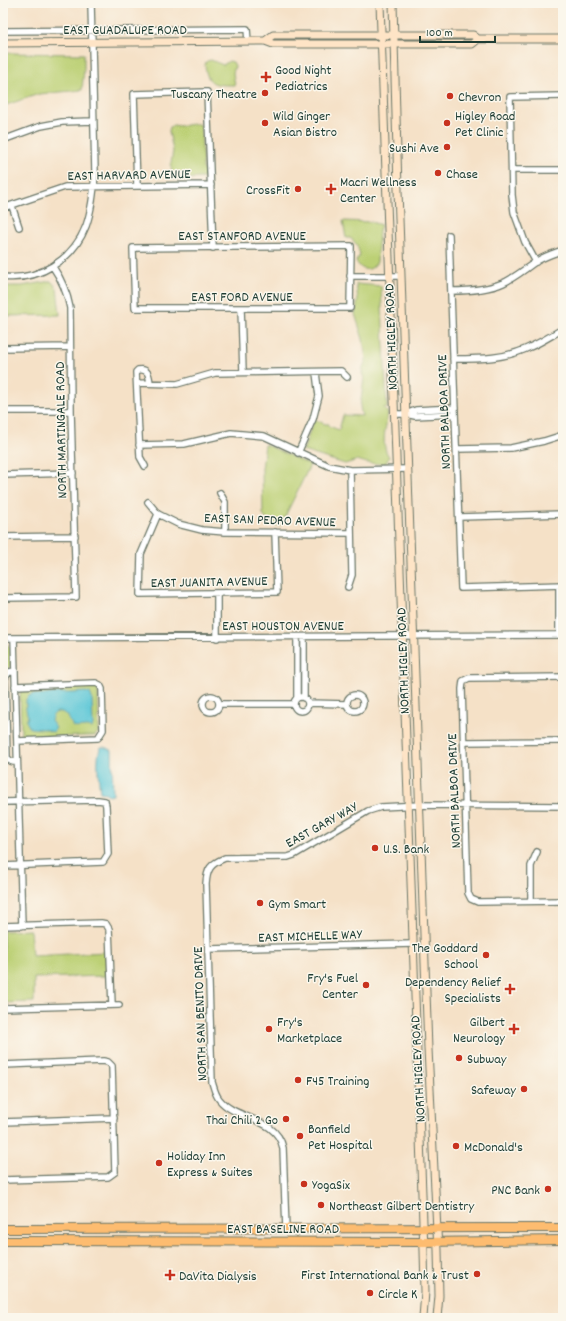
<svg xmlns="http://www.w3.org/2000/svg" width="566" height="1321" viewBox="0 0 566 1321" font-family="Dekko,sans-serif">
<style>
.green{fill:#bcd074;stroke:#6e8654}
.water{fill:#5dc7d7;stroke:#3e8286}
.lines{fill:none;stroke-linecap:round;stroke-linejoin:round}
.minor-casing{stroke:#6a7667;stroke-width:8}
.secondary-casing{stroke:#6a7667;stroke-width:9}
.primary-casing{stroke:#6a7667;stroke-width:10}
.minor{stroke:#fff;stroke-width:5.5}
.secondary{stroke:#fee4c6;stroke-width:7}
.primary{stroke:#fdbc70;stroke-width:8}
.poi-dot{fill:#c8321e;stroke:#fbf7ec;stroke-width:1.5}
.labels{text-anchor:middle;stroke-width:3;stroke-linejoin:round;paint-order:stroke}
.street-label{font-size:14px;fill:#1f3d34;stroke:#fbf7ec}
.poi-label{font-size:14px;fill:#1f3d34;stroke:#fbf7ec;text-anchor:start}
</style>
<rect width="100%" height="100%" fill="#fbf7ec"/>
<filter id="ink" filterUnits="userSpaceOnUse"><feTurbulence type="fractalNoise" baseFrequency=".025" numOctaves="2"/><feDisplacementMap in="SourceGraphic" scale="8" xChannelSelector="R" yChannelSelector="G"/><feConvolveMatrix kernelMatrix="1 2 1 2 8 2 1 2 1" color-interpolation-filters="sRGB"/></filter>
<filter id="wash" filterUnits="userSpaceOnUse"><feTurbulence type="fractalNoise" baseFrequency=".012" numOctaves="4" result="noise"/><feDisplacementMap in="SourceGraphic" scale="16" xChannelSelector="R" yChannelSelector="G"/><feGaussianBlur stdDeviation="0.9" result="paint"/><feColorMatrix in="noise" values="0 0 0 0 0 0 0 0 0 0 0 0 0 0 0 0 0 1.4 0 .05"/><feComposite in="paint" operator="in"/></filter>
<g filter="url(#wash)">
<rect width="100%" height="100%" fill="#f5e1c7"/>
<path class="green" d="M3 53 84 54V69L82 90 39 94 3 106Z
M211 60 223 65 229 61 233 62 235 66 233 73 235 85C216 85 206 86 205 63L207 61Z
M192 124H198L201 126 203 169 205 171V178L174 179H172L171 163 173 151 169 131 170 127 173 125 181 126Z
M343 221 371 222 381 225 379 231 377 262C370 273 361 271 356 261L360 255C358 247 356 242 350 238H346Z
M51 281 57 288 60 315 3 316V286H22Z
M356 284 381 286 387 408H383L388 413C386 429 380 443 389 457L386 463C377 464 366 464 358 460L345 464 303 451 314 419 325 424H329V426L339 430 343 415 362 416 360 407 364 378 362 373 363 367 366 360 363 339 355 314 358 300Z
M265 444 310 465 281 525 275 526 265 518 263 514 262 469Z
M3 644 8 645 11 649V665L5 672 3 677Z
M94 686 96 687 98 690 99 731 95 736 26 737H23L21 734 20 694 21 690 24 689Z
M30 930 32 956 106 952 107 976 34 978V1002L3 1003V931Z"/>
<path class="water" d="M85 692 90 693 92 698 93 725 92 728C84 725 79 730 72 726V724L69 721 68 716 62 712C56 711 52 714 51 721L56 728 53 732 44 729 30 728 26 721 28 717 26 709V699L29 696 33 694 42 695 57 693H73Z
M101 747H104L112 750 113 795 109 796 106 793 100 792C99 781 95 756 101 747Z"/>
</g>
<g filter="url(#ink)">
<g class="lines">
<g class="minor-casing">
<path id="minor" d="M3 31 247 29 248 41
M3 140 41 126 62 122 93 121
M512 170H563
M137 186 134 94 207 92 213 248
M12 206 19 227
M3 208 65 187 211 185
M449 235 461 588 563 585
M351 246 350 308H135L133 248Z
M536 262 525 242 514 212 512 195 510 97 563 96
M350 276H401
M3 277C39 281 73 260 86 226 92 209 94 190 95 172L91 3
M451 291C469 291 487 290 503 283 516 277 526 268 537 261 545 256 555 253 563 250
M241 308 243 372
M3 348 70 347
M453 359C480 359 506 359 530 347 542 342 552 335 563 329
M137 383 177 384 215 373 341 371 347 377
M3 411H71
M395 414H406L415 416 455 414
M406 414 416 410 455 408
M139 445 184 444 231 433 264 436 329 466 350 470 408 469
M457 449 511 448 544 441 563 435
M298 453 313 419 319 396 316 373
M145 466 140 457 136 372 138 370C148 368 149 375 150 383
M3 475 73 473
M220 493 225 502V532
M148 502 158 514 178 524 202 530 225 532 351 533
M158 514 141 554 140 594 277 592 275 532
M459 517 563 514
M3 537 75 536
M559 585V635
M348 587 352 575 350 470
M3 598 76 597 71 411 70 308C67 292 62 280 53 267
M297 637V698
M304 637V698
M3 638 563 635
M14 638 22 926
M217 638V593
M15 671 9 672 6 676 5 679 7 757C10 762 12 762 17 762
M563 677 469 678 463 681 462 689 468 893 471 899 478 902 563 901
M15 686 96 683 100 685 102 689 103 730 98 738 17 741
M347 703a8 8 0 1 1 16 0a8 8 0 1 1-16 0Z
M203 704a8 8 0 1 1 16 0a8 8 0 1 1-16 0Z
M294 704a7 7 0 1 1 14 0a7 7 0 1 1-14 0Z
M308 703 346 704
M219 704H294
M464 742 563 741
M3 802 98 800 105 801 106 806 108 854 103 862 3 866
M531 901V866L537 852
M3 926 101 923 106 924 109 929 112 1005
M208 949 413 944
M3 1008 119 1005
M3 1065 103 1061 108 1062 112 1066 115 1172 108 1177 3 1180
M3 1122 114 1118
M286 1229 283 1148C276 1116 236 1121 219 1099 215 1094 214 1088 212 1082L206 884C207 869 210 864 225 858L288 857 294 855 368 811 381 807 420 805 563 806"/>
</g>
<g class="secondary-casing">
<path id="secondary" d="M380 3 424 1251 425 1292 423 1318
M393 3 398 190 428 1049 438 1250 439 1296 437 1318
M265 41 273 35H473L478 39H563
M3 43 265 41 273 44H472L478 39"/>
</g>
<g class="primary-casing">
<path id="primary" d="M3 1229 563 1228
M3 1241 424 1242 563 1240"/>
</g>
<use href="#minor" class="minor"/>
<use href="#secondary" class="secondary"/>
<use href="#primary" class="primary"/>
</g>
</g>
<g class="poi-dot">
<path d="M264 71h4v4h4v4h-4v4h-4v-4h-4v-4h4z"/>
<circle cx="265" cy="93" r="4"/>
<circle cx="450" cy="96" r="4"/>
<circle cx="265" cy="123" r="4"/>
<circle cx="447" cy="123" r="4"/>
<circle cx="447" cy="147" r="4"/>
<circle cx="438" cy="173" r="4"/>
<circle cx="298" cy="189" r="4"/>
<path d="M329 183h4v4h4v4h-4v4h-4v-4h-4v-4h4z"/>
<circle cx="375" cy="848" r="4"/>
<circle cx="260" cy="903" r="4"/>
<circle cx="486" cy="955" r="4"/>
<circle cx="366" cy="985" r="4"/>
<path d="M508 983h4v4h4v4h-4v4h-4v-4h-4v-4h4z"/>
<circle cx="269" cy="1029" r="4"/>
<path d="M512 1023h4v4h4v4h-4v4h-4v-4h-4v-4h4z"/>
<circle cx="459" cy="1058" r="4"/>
<circle cx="298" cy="1080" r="4"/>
<circle cx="524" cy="1089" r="4"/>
<circle cx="286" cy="1119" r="4"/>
<circle cx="300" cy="1136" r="4"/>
<circle cx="456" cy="1146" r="4"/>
<circle cx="159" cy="1163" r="4"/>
<circle cx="304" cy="1184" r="4"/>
<circle cx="548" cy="1189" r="4"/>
<circle cx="321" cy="1205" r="4"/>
<circle cx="477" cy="1274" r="4"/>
<path d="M168 1269h4v4h4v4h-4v4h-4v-4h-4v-4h4z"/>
<circle cx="370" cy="1293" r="4"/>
</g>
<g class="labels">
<g class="street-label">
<text x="125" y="34">EAST GUADALUPE ROAD</text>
<text transform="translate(129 174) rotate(-1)" y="5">EAST HARVARD AVENUE</text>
<text x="242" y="240">EAST STANFORD AVENUE</text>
<text x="242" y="301">EAST FORD AVENUE</text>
<text transform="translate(390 337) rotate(-92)" y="5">NORTH HIGLEY ROAD</text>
<text transform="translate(443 412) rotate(-92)" y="5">NORTH BALBOA DRIVE</text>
<text transform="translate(60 430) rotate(-91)" y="5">NORTH MARTINGALE ROAD</text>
<text transform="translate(270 519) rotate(2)" y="5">EAST SAN PEDRO AVENUE</text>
<text transform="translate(209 581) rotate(-1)" y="5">EAST JUANITA AVENUE</text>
<text x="283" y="630">EAST HOUSTON AVENUE</text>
<text transform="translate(402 661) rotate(-92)" y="5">NORTH HIGLEY ROAD</text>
<text transform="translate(453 791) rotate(-92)" y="5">NORTH BALBOA DRIVE</text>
<text transform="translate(321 824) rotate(-29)" y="5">EAST GARY WAY</text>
<text transform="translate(310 935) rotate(-2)" y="5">EAST MICHELLE WAY</text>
<text transform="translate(199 1014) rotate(-92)" y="5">NORTH SAN BENITO DRIVE</text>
<text transform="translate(417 1069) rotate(-93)" y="5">NORTH HIGLEY ROAD</text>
<text x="283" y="1233">EAST BASELINE ROAD</text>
</g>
<g class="poi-label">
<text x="275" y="74">Good Night<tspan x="275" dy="16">Pediatrics</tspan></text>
<text x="257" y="98" text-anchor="end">Tuscany Theatre</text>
<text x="458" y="101">Chevron</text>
<text x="273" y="120">Wild Ginger<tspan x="273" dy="16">Asian Bistro</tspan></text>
<text x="455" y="120">Higley Road<tspan x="455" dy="16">Pet Clinic</tspan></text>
<text x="439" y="152" text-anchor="end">Sushi Ave</text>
<text x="446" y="178">Chase</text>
<text x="340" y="186">Macri Wellness<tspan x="340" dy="16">Center</tspan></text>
<text x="290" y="194" text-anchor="end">CrossFit</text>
<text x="383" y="853">U.S. Bank</text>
<text x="268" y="908">Gym Smart</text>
<text x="478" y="952" text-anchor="end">The Goddard<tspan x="478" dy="16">School</tspan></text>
<text x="358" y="982" text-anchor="end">Fry's Fuel<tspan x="358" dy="16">Center</tspan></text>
<text x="501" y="986" text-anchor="end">Dependency Relief<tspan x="501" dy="16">Specialists</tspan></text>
<text x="277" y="1026">Fry's<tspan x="277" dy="16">Marketplace</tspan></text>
<text x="505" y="1026" text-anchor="end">Gilbert<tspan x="505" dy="16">Neurology</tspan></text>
<text x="467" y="1063">Subway</text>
<text x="306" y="1085">F45 Training</text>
<text x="516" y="1094" text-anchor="end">Safeway</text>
<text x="278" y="1124" text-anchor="end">Thai Chili 2 Go</text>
<text x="308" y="1133">Banfield<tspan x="308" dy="16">Pet Hospital</tspan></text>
<text x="464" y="1151">McDonald's</text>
<text x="167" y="1160">Holiday Inn<tspan x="167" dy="16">Express &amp; Suites</tspan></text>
<text x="312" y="1189">YogaSix</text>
<text x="540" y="1194" text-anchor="end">PNC Bank</text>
<text x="329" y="1210">Northeast Gilbert Dentistry</text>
<text x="469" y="1279" text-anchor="end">First International Bank &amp; Trust</text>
<text x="179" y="1280">DaVita Dialysis</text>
<text x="378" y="1298">Circle K</text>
</g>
</g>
<rect width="566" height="1321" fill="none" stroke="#fbf7ec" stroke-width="16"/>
<path d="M420 36v6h75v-6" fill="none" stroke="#1f3d34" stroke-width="2"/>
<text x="426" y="36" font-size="12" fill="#1f3d34" stroke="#fbf7ec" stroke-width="3" paint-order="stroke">100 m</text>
</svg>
